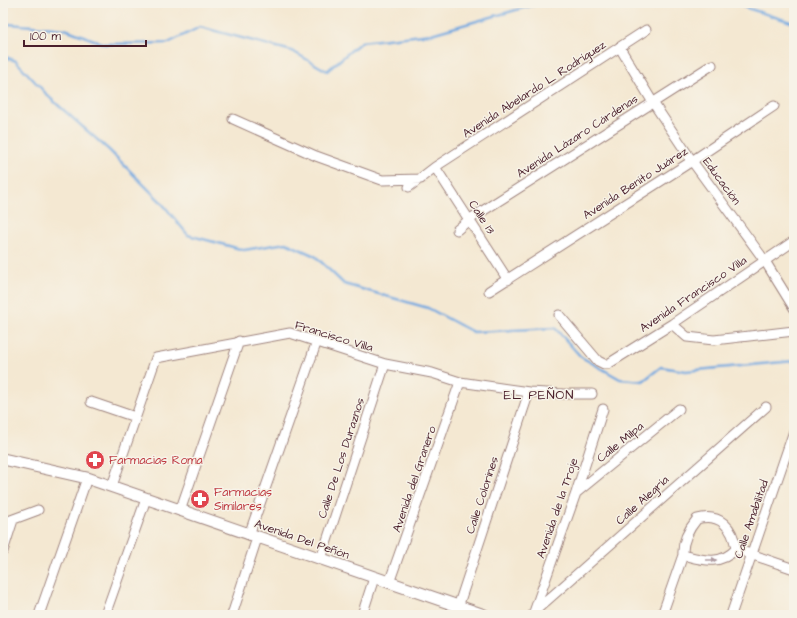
<svg xmlns="http://www.w3.org/2000/svg" width="797" height="618" viewBox="0 0 797 618" font-family="'Architects Daughter',sans-serif">
<style>
.lines{fill:none;stroke-linecap:round;stroke-linejoin:round}
.stream{stroke:#72a8e0;stroke-width:2.5}
.minor-casing{stroke:#9f847e;stroke-width:11}
.tertiary-casing{stroke:#9f847e;stroke-width:13}
.minor{stroke:#fff;stroke-width:9}
.tertiary{stroke:#fff;stroke-width:11}
.oneway{fill:#ae9aa0}
.labels{text-anchor:middle;stroke-width:3;stroke-linejoin:round;paint-order:stroke}
.street-label{font-size:12px;fill:#4a1f2b;stroke:#f7f3e8}
.health-label{font-size:12px;fill:#be3a42;stroke:#f7f3e8;text-anchor:start}
.neighbourhood-label{font-size:13px;letter-spacing:1px;fill:#4a1f2b;stroke:#f7f3e8}
</style>
<rect width="100%" height="100%" fill="#f7f3e8"/>
<filter id="ink" filterUnits="userSpaceOnUse"><feTurbulence type="fractalNoise" baseFrequency=".025" numOctaves="2"/><feDisplacementMap in="SourceGraphic" scale="8" xChannelSelector="R" yChannelSelector="G"/><feConvolveMatrix kernelMatrix="1 2 1 2 8 2 1 2 1" color-interpolation-filters="sRGB"/></filter>
<filter id="wash" filterUnits="userSpaceOnUse"><feTurbulence type="fractalNoise" baseFrequency=".012" numOctaves="4" result="noise"/><feDisplacementMap in="SourceGraphic" scale="16" xChannelSelector="R" yChannelSelector="G"/><feGaussianBlur stdDeviation="0.9" result="paint"/><feColorMatrix in="noise" values="0 0 0 0 0 0 0 0 0 0 0 0 0 0 0 0 0 1.4 0 .05"/><feComposite in="paint" operator="in"/></filter>
<g filter="url(#wash)">
<rect width="100%" height="100%" fill="#f4e8d2"/>
<g class="lines">
<path class="stream" d="M740 3 747 8 794 23
M3 27 9 24 65 29 105 44 168 43 200 27 292 51 327 71 361 42 431 34 541 3
M3 56 16 61 50 98 109 150 161 202 188 235 244 250 286 243 315 256 344 284 428 308 473 332 555 328 581 357 620 379 643 381 661 367 686 371 794 361"/>
</g>
</g>
<g filter="url(#ink)">
<g class="lines">
<g class="minor-casing">
<path id="minor" d="M620 48 652 101 692 161 765 261 794 308
M233 119 316 156 382 180 421 179
M435 167 508 280
M409 187 435 167 646 30
M457 230 470 219 712 65
M489 291 692 161 774 106
M559 315 598 361 604 364H608L672 324 794 241
M672 324 687 337 714 340 794 331
M91 402 135 417
M112 486 156 358 290 333 385 364 432 373 460 382 529 392 564 394H592
M576 493 679 409
M180 511 239 341
M3 523 38 510
M249 535 317 341
M736 549 794 569
M3 551 13 520
M683 555C703 560 720 566 736 549
M321 559 385 364
M389 583 460 382
M458 607 529 392
M534 612 766 407
M534 612 576 493 603 409
M39 615 87 478
M105 615 146 499
M232 615 257 538
M362 615 374 578
M662 615 683 555C682 541 688 530 697 519 720 513 733 527 736 549
M731 615 794 431"/>
</g>
<g class="tertiary-casing">
<path id="tertiary" d="M3 459 87 478 484 615"/>
</g>
<use href="#minor" class="minor"/>
<use href="#tertiary" class="tertiary"/>
</g>
<defs><path id="oneway-solid" d="M-6-.8H1V-3.2L6.5 0L1 3.2V.8H-6Z"/></defs>
<use class="oneway" href="#oneway-solid" transform="translate(711 560)"/>
</g>
<defs>
<g id="pharmacy-disc" transform="scale(1)"><circle r="9.5" fill="#e0444e" stroke="#f7f3e8"/><path d="M-2-6h4v4h4v4h-4v4h-4v-4h-4v-4h4Z" fill="#fff"/></g>
</defs>
<g fill-rule="evenodd">
<use href="#pharmacy-disc" x="95" y="460"/>
<use href="#pharmacy-disc" x="200" y="499"/>
</g>
<g class="labels">
<g class="street-label">
<text transform="translate(534 89) rotate(-33)" y="4">Avenida Abelardo L. Rodríguez</text>
<text transform="translate(577 136) rotate(-33)" y="4">Avenida Lázaro Cárdenas</text>
<text transform="translate(722 181) rotate(54)" y="4">Educación</text>
<text transform="translate(635 183) rotate(-33)" y="4">Avenida Benito Juárez</text>
<text transform="translate(482 217) rotate(57)" y="4">Calle 13</text>
<text transform="translate(693 294) rotate(-34)" y="4">Avenida Francisco Villa</text>
<text transform="translate(334 336) rotate(17)" y="4">Francisco Villa</text>
<text transform="translate(620 442) rotate(-39)" y="4">Calle Milpa</text>
<text transform="translate(341 458) rotate(-72)" y="4">Calle De Los Duraznos</text>
<text transform="translate(414 479) rotate(-71)" y="4">Avenida del Granero</text>
<text transform="translate(482 495) rotate(-72)" y="4">Calle Colorines</text>
<text transform="translate(642 500) rotate(-42)" y="4">Calle Alegría</text>
<text transform="translate(557 508) rotate(-71)" y="4">Avenida de la Troje</text>
<text transform="translate(751 519) rotate(-71)" y="4">Calle Amabilitad</text>
<text transform="translate(302 539) rotate(19)" y="4">Avenida Del Peñón</text>
</g>
<g class="health-label">
<text x="109" y="464">Farmacias Roma</text>
<text x="214" y="496">Farmacias<tspan x="214" dy="14">Similares</tspan></text>
</g>
<g class="neighbourhood-label">
<text x="539" y="399">EL PEÑON</text>
</g>
</g>
<rect width="797" height="618" fill="none" stroke="#f7f3e8" stroke-width="16"/>
<path d="M24 40v6h122v-6" fill="none" stroke="#4a1f2b" stroke-width="2"/>
<text x="30" y="40" font-size="12" fill="#4a1f2b" stroke="#f7f3e8" stroke-width="3" paint-order="stroke">100 m</text>
</svg>
